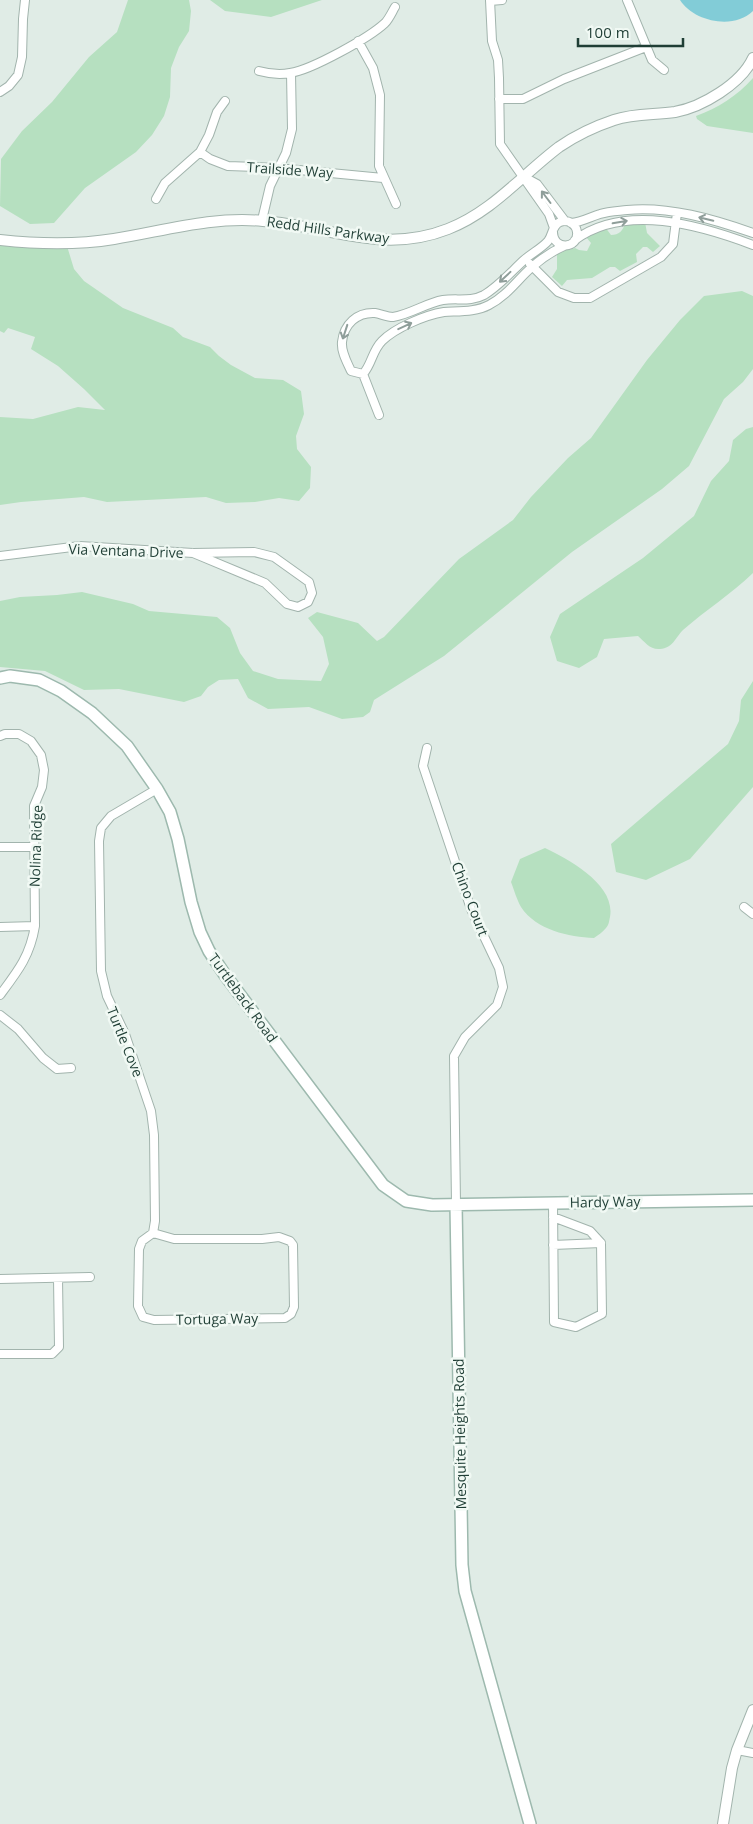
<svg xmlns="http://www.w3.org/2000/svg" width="753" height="1824" viewBox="0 0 753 1824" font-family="'Open Sans',sans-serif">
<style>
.green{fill:#b6e0c0}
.water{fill:#82ccd7}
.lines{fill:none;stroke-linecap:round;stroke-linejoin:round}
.minor-casing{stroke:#a2b4ad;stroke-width:10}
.tertiary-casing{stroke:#a2b4ad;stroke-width:12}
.secondary-casing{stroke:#9db9ae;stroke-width:14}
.minor{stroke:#fff;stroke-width:8}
.tertiary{stroke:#fff;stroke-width:10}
.secondary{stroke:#fff;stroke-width:11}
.oneway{stroke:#8f9e9a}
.labels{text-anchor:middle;stroke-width:5;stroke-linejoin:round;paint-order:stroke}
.street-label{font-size:14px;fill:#1f3e35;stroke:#f1f9f4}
</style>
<rect width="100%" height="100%" fill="#e0ece6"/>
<path class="green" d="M128 0H189L191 11 189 31 179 47 171 68 170 97 164 116 152 135 136 152 85 188 54 223 30 224 0 206 1 159 22 131 52 102 89 57 117 32Z
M210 0H322L271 17 225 11Z
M753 78V133L707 126 697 119 696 116C718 108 737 96 753 78Z
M645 222 647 233 660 246 653 252 647 247H643L636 254 637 262 620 271 615 267H610L592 278 567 280 562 286 552 277 557 269V250H569L575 248 579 250 587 251 591 243 586 237 605 227 611 235C619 235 623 231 625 223Z
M0 245 13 247 67 246 74 269 84 281 123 308 173 328 183 337 210 347 219 356 231 365 255 378 283 380 301 391 304 414 296 436 297 449 311 467 310 488 299 501 279 498 255 502 226 503 206 497 107 502 84 497 21 502 0 505V417L33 419 78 407 105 410 84 389 58 366 31 349 35 337 8 328 4 333 0 331Z
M742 291 753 296V369L743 382 724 399 689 466 662 489 572 552 444 656 374 700 370 712 363 717 342 719 309 707 268 709 248 698 238 679 219 680 208 687 201 696 184 702 119 689 84 690 45 671 0 667V601L20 597 57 595 82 592 133 604 149 611 217 617 230 628 240 653 253 671 278 679 321 681 329 664 323 637 308 618 317 612 358 623 377 641 384 637 459 559 513 520 531 497 568 458 591 438 647 360 680 320 704 296Z
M753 427V573C731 594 706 610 683 630 675 638 673 648 660 649 650 650 645 642 638 636L604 639 597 657 579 668 557 661 550 637 560 614 643 558 694 516 711 481 729 461 733 440 746 429Z
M753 681V787L690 859 646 880 616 872 611 844 728 744 739 721 741 700Z
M545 848C570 860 616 885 610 917 609 921 609 925 606 928 603 932 598 935 594 938 569 937 536 930 521 907 517 900 514 890 511 882L520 859Z"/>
<path class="water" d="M680 0H753V11C734 30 694 22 680 0Z"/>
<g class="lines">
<g class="minor-casing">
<path id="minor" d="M490 0 492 41 498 60 499 78 500 144 549 214 554 228
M627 0 652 60 664 70
M490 1 502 0
M358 41 373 68 380 95 379 166 396 204
M259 71C270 74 279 75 290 73 311 70 369 38 385 23 389 19 392 12 395 7
M0 92 9 86 18 75 22 57 23 19 25 0
M499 99H523L564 79 646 47
M200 152 210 159 228 166 278 168 383 178
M524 177 537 184 565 221
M156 199 165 183 200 152 209 135 217 112 225 101
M262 220 270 186 286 153 292 129 291 73
M571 223C582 222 590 217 600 214 609 211 619 211 627 210 669 206 713 219 753 233
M575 240C625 203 700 225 753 245
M530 264 558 292 574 298H590L661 257 673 244 677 213
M363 374 351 371C347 362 341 352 342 342 344 324 357 312 375 313 381 314 387 317 393 317 411 314 426 303 443 300 457 298 471 302 484 295 499 286 512 271 524 260 532 253 542 248 548 241 553 235 552 225 560 222 568 219 576 224 577 232 579 249 553 251 553 232
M363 374C372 364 372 351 382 341 395 328 425 315 444 312 459 311 476 312 489 305 507 296 518 279 532 267 542 258 553 251 564 246
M363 374 379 415
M0 556 80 546 193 553 254 552 274 557 309 582 312 593 308 602 298 607 287 604 265 583 193 553
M0 736 5 734H19L31 741 41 755 44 770 42 787 34 806 35 926C30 956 18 971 0 995
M427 748 423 766 471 909 499 968 503 987 497 1005 465 1037 454 1056 456 1204
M0 847H34
M744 907 753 914
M0 927 35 926
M0 1015 18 1029 43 1058 57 1069 71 1068
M553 1203 554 1322 576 1327 602 1314 601 1243 553 1245
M553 1217 590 1231 601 1243
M153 1233 174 1239H262L279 1237 290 1241 293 1245 294 1307 291 1314 285 1318 154 1320 143 1317 138 1306 139 1249 142 1241 153 1233 155 1221 154 1135 151 1111 125 1034 107 996 101 971 99 841 101 828 111 816 157 789
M0 1279 90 1277
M0 1354H52L59 1347 58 1278
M737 1750 753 1753"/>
</g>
<g class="tertiary-casing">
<path id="tertiary" d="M0 240C37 244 77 245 114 239 164 231 212 216 263 221 329 226 382 255 448 229 492 212 522 175 559 147 575 136 596 126 614 120 634 113 654 115 675 112 702 107 741 84 753 58
M723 1824 732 1768 737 1750 753 1710"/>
</g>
<g class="secondary-casing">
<path id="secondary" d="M0 678 10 676 39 680 61 691 92 713 127 746 157 789 170 812 178 839 191 902 200 932 209 951 225 975 383 1185 406 1201 432 1205 753 1200
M456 1204 462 1565 465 1591 530 1824"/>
</g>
<use href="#minor" class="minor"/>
<use href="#tertiary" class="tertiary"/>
<use href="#secondary" class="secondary"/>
</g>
<defs><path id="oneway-shaft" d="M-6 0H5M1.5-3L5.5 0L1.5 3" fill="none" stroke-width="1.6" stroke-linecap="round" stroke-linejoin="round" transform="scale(1.25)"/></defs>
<g class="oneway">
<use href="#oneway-shaft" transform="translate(546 197) rotate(-127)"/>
<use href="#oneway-shaft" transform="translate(706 219) rotate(-167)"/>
<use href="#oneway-shaft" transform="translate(620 222) rotate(-10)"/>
<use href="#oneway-shaft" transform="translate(505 277) rotate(137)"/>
<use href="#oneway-shaft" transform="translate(405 326) rotate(-25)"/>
<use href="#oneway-shaft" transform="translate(345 332) rotate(108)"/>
</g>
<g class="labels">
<g class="street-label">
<text transform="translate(290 170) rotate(4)" y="5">Trailside Way</text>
<text transform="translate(328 230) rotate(8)" y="5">Redd Hills Parkway</text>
<text transform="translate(126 551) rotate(2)" y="5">Via Ventana Drive</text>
<text transform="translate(36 846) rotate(-88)" y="5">Nolina Ridge</text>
<text transform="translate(470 899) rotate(69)" y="5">Chino Court</text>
<text transform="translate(243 998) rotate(54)" y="5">Turtleback Road</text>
<text transform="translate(125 1042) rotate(68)" y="5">Turtle Cove</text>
<text transform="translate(605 1202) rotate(-1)" y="5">Hardy Way</text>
<text transform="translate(217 1319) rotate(-1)" y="5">Tortuga Way</text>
<text transform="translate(460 1434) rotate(-91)" y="5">Mesquite Heights Road</text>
</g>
</g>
<path d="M578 38v8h105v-8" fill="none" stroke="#1f3e35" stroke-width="2.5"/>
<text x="586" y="38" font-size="15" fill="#1f3e35" stroke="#f1f9f4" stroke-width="4" paint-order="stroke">100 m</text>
</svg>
